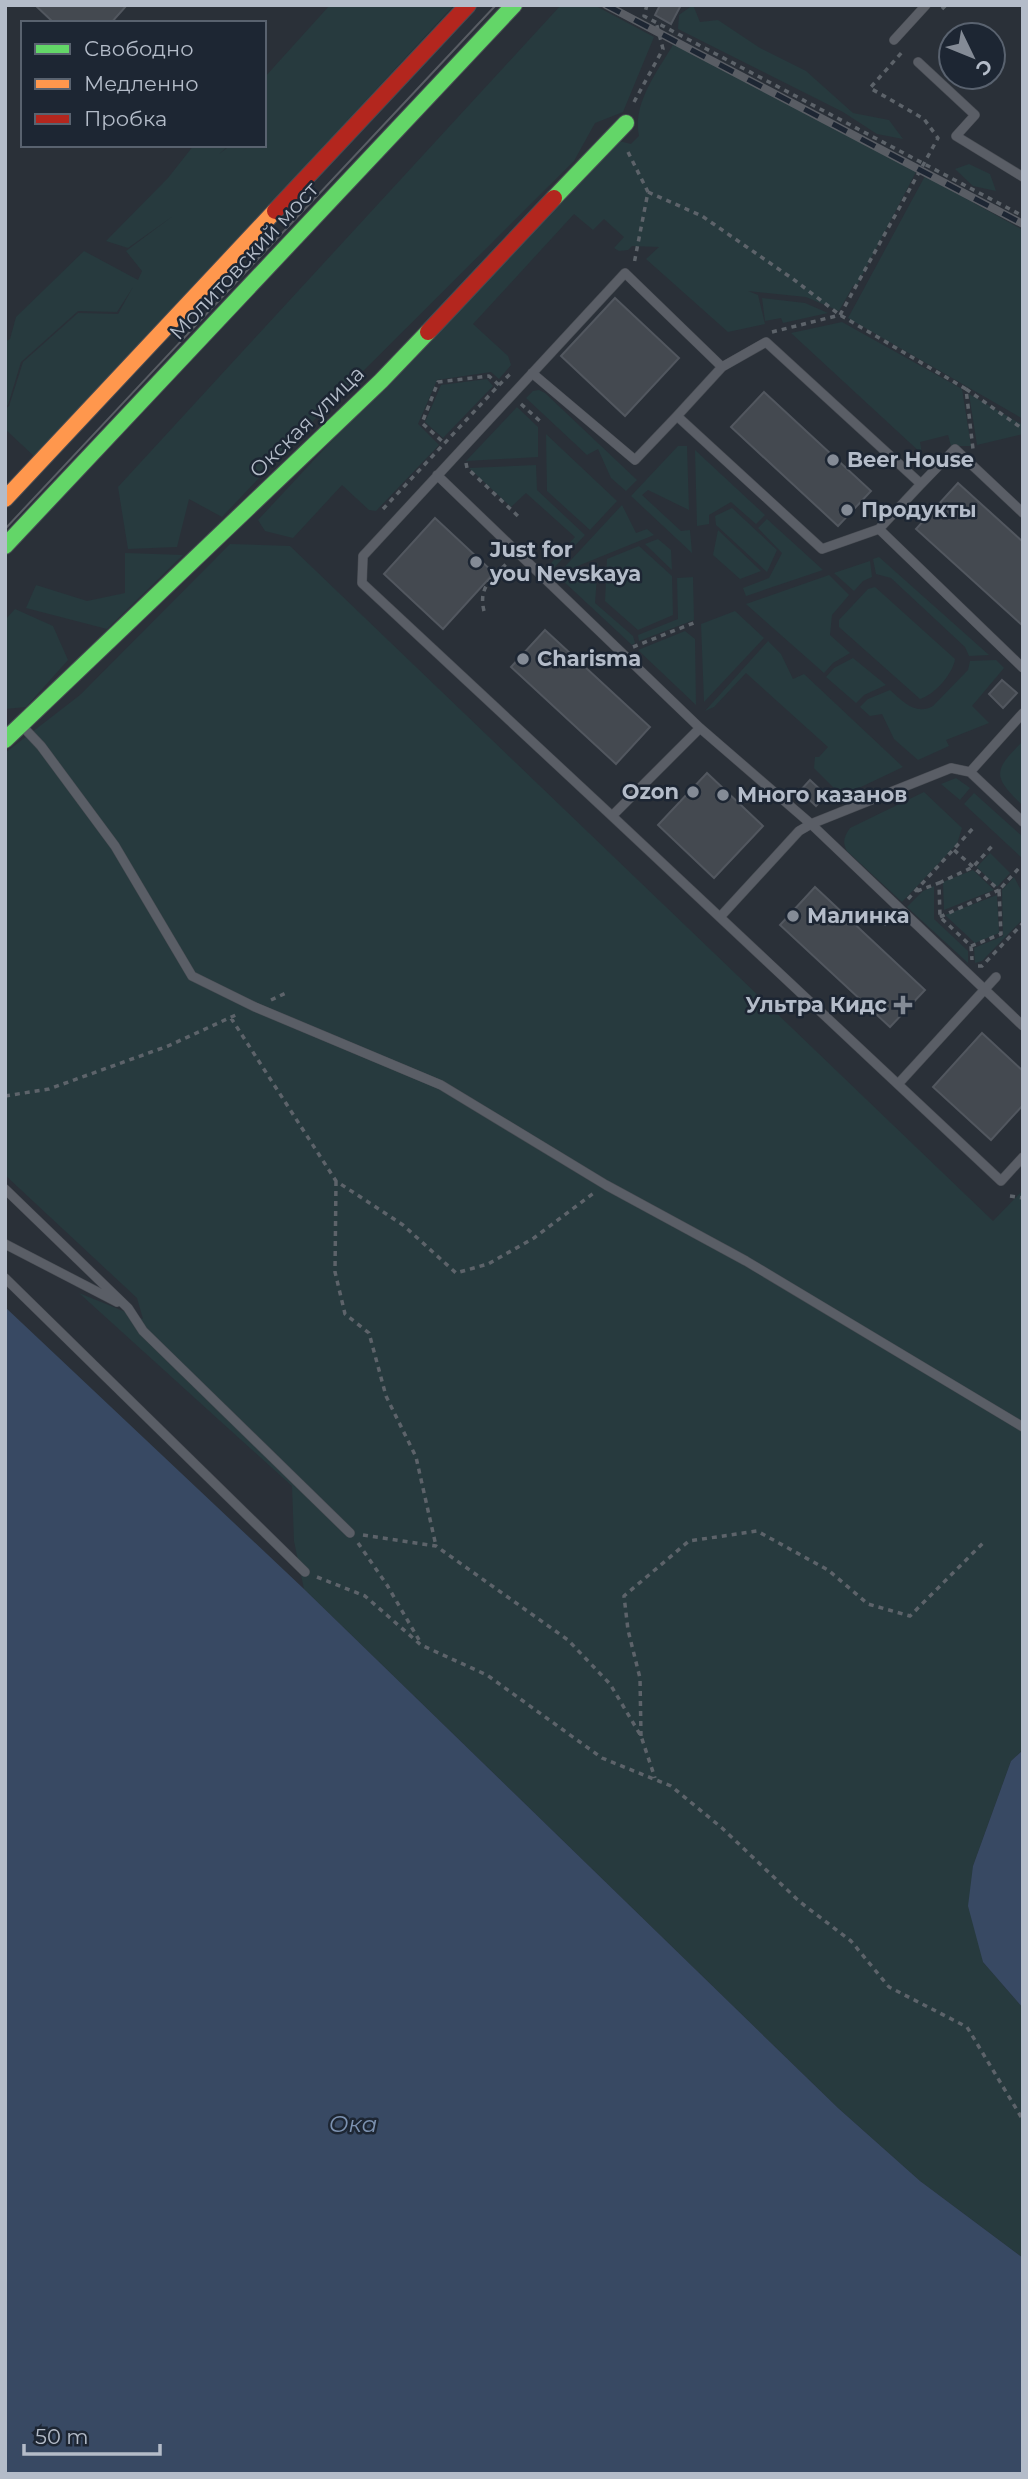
<svg xmlns="http://www.w3.org/2000/svg" width="1028" height="2479" viewBox="0 0 1028 2479" font-family="Montserrat,sans-serif">
<style>
.green{fill:#273a3e}
.water{fill:#384963}
.building{fill:#444950;stroke:#52575f;stroke-width:2}
.lines{fill:none;stroke-linecap:round;stroke-linejoin:round}
.lane-casing{stroke:#484c53;stroke-width:10}
.fast-casing{stroke:#484c53;stroke-width:18}
.slow-casing{stroke:#484c53;stroke-width:18}
.jam-casing{stroke:#484c53;stroke-width:18}
.path{stroke:#5d636a;stroke-width:3.5;stroke-dasharray:5 5;stroke-linecap:butt}
.lane{stroke:#5a5e66;stroke-width:9}
.fast{stroke:#63d668;stroke-width:16}
.slow{stroke:#ff974d;stroke-width:16}
.jam{stroke:#b3261e;stroke-width:16}
.tram{stroke:#595d64;stroke-width:2}
.rail-casing{stroke:#595d64;stroke-width:8}
.rail{stroke:#1d2633;stroke-width:5;stroke-dasharray:16;stroke-linecap:butt}
.poi-dot{fill:#848b96;stroke:#1d2633;stroke-width:2.5}
.labels{text-anchor:middle;stroke-width:5;stroke-linejoin:round;paint-order:stroke}
.street-label{font-size:21px;fill:#b4bcc9;stroke:#1d2633}
.poi-label{font-size:21px;font-weight:bold;fill:#b4bcc9;stroke:#1d2633;text-anchor:start}
.water-label{font-size:23px;font-style:italic;fill:#7c92b1;stroke:#1d2633}
</style>
<rect width="100%" height="100%" fill="#2a3038"/>
<path class="green" d="M330 5H454L36 458 5 429V409L9 406 23 362 78 313 118 314 133 287 117 312 78 311 21 362 8 405 5 407V342L10 339 16 317 84 251 138 280 142 271 126 251 173 216 128 248 106 241 168 178 194 145H229L219 154 231 145H264V78Z
M561 5H594L654 37 623 112 595 123 574 161 317 417 222 517 189 499 177 547 128 549 118 487Z
M693 5 700 22 718 20 760 48 806 71 853 113 889 120 903 139 877 134 843 112 678 29 679 15Z
M674 43 917 170 857 285 853 286 839 311 806 297 748 291 758 295 765 324 728 332 646 259 659 247 632 246 628 250 619 251 614 248 624 237 604 219 593 230 574 214 473 324 508 356 511 365 499 379 491 372 437 380 418 424 439 445 376 511 369 510 342 485 293 538 265 531 258 520 558 198 619 141 631 144 639 136C632 103 658 71 674 43Z
M969 164 990 174 996 191 973 186 955 169Z
M925 176 1023 230V419L848 318Z
M762 298 805 303 828 313 783 323 781 318 765 321Z
M842 322 962 389 971 446H951L948 435 920 442 922 454 791 333Z
M487 379 493 386 443 438 425 422 441 385Z
M539 390 545 393 637 480 626 491 611 478 598 449 587 455 526 398 533 391Z
M969 394 1023 425V434L977 445Z
M517 407 538 427V457L466 461Z
M546 434 617 501 590 530 547 491Z
M678 446H687L689 510 648 490 642 495 681 531 690 530 692 553 631 496Z
M695 450 765 515 756 524 731 502 709 515V524L697 526Z
M536 465 537 490 585 535 552 570 549 568 552 562 575 537 526 493 511 507 469 468Z
M622 505 636 533 647 529 654 535 558 574Z
M732 508 777 550 767 572 716 525 715 516Z
M767 519 823 570 746 596 743 588 769 578 782 553 758 528Z
M718 530 761 571 740 579 713 555Z
M658 539 671 550 672 570 645 544Z
M230 544 290 546 993 1221 1023 1190V1750L1011 1761 973 1866 983 1962 1023 2008V2258L920 2181 838 2108 304 1589 294 1541 292 1486 79 1293 143 1319 137 1298 5 1175V753L80 695Z
M639 546 672 576 673 615 638 630 605 601 607 559Z
M125 553 183 555 107 629 26 608 36 585 87 601 125 593Z
M879 557 989 655 969 656 965 647 891 578 876 574 873 559Z
M870 561 872 577 863 581 854 591 834 573Z
M598 563 595 603 633 636 635 643 632 645 560 578Z
M829 575 849 595 832 615 830 635 850 653 833 663 824 673 746 604Z
M693 577 694 620 639 641 638 635 678 619 677 578Z
M875 587 955 659C953 674 934 695 920 699L839 627V620L868 589Z
M15 609 53 626 68 660 26 707 5 709V620Z
M735 611 764 638 704 702 701 624Z
M685 631 695 639 696 705 638 650Z
M768 641 781 654 793 679 804 674 903 767 842 796 814 768 815 757H819L828 747 746 673 714 707 705 711Z
M853 658 886 685 864 695 856 703 826 677 834 668Z
M996 660 1004 668 972 706 989 723 946 740 949 746 918 760 894 739 882 714 870 716 860 707 868 699 890 690C902 701 916 716 933 706L968 670 970 661Z
M1023 741V806C992 776 993 771 1023 741Z
M956 778 970 788 960 800 941 784Z
M924 792 962 828 957 844 902 902 847 851C842 842 844 837 850 828Z
M974 793 1023 837V859L964 804Z
M990 853 1010 873 997 887 977 867Z
M973 870 994 890 944 910 943 882Z
M1014 877 1023 894V919L982 961 975 963 974 948 1003 936 1002 890Z
M934 886V919L968 951V963L907 907 923 891Z
M997 895 999 933 975 943 945 915Z"/>
<path class="water" d="M5 1307 304 1589 838 2108 920 2181 1023 2258V2474H5Z
M1023 1750V2008L983 1962 968 1906 973 1866 1011 1761Z"/>
<path class="building" d="M35 5H127L111 23H54Z
M660 5H681L671 24 655 15Z
M615 298 679 358 625 416 561 356Z
M764 392 871 491 838 526 731 427Z
M958 483 1023 542V626L916 529Z
M435 518 494 573 443 629 384 574Z
M545 630 650 727 616 764 511 667Z
M1002 680 1017 693 1003 708 989 694Z
M707 773 763 826 714 878 658 825Z
M810 780 826 795 816 806 800 791Z
M815 887 925 990 890 1027 780 925Z
M982 1033 1023 1071V1105L991 1140 933 1087Z"/>
<g class="lines">
<g class="lane-casing">
<path id="lane" d="M894 40 926 5
M918 62 975 115 956 136 1023 177
M722 367 677 416 822 549 879 529
M532 373 635 460 677 416
M437 475 700 728 811 824 1023 1026
M921 484 879 529 1023 668
M24 728 41 746 115 846 192 976 255 1007 441 1085 606 1185 746 1261 1023 1427
M700 728 612 816 1001 1181 1023 1157
M970 772 1023 713
M612 816 362 583 363 556 625 273 722 367 766 342 921 484 955 449 1023 513
M720 917 799 831 811 824 951 768 970 772 1023 822
M899 1083 996 977
M5 1189 128 1308 143 1331 350 1533
M5 1244 117 1302
M5 1278 305 1572"/>
</g>
<g class="fast-casing">
<path id="fast" d="M554 198 626 123
M5 546 514 5
M5 740 381 381 428 332"/>
</g>
<g class="slow-casing">
<path id="slow" d="M5 499 275 211"/>
</g>
<g class="jam-casing">
<path id="jam" d="M275 211 468 5
M428 332 554 198"/>
</g>
<path class="path" d="M647 5 644 16 1023 216
M942 9 946 5
M634 102 663 49 656 22
M628 152 648 192 634 264
M648 192 702 216 793 279 840 315 966 389 973 449
M772 332 840 315 938 138 924 119 870 88 904 50
M499 385 510 374
M966 389 1023 429
M521 404 542 423
M466 463 467 468 520 518
M383 509 499 385 489 376 438 382 422 423 444 443
M484 611C478 586 492 579 508 562
M633 647 696 622
M939 883 973 867 994 844
M917 891 939 883 940 917 971 946 972 960
M908 899 975 826
M940 917 999 890 954 850
M884 925 891 918
M971 946 1001 934 999 890 1019 868
M978 966H982L1023 923
M271 1000 288 992
M231 1018 336 1181 403 1225 456 1273 488 1264 534 1238 595 1192
M5 1096 49 1089 168 1046 238 1014
M336 1181 335 1272 345 1314 369 1333 386 1396 416 1457 436 1546
M1010 1196 1023 1198
M363 1535 436 1546 568 1640 610 1684 641 1736 655 1778
M358 1543 387 1585 419 1640
M317 1577 365 1596 421 1645 487 1675 602 1758 671 1786 722 1828 800 1902 851 1941 889 1987 967 2027 1023 2120
M641 1736 640 1678 628 1630 624 1596 689 1541 757 1531 828 1570 868 1604 910 1616 985 1541"/>
<use href="#lane" class="lane"/>
<use href="#fast" class="fast"/>
<use href="#slow" class="slow"/>
<use href="#jam" class="jam"/>
<path class="tram" d="M5 529 496 5"/>
<g class="rail-casing">
<path id="rail" d="M606 5 1023 224"/>
</g>
<use href="#rail" class="rail"/>
</g>
<g class="poi-dot">
<circle cx="833" cy="460" r="7"/>
<circle cx="847" cy="510" r="7"/>
<circle cx="476" cy="562" r="7"/>
<circle cx="523" cy="659" r="7"/>
<circle cx="693" cy="792" r="7"/>
<circle cx="723" cy="795" r="7"/>
<circle cx="793" cy="916" r="7"/>
<path d="M899.5 994.5h7v7h7v7h-7v7h-7v-7h-7v-7h7z"/>
</g>
<g class="labels">
<g class="street-label">
<text transform="translate(244 261) rotate(-47)" y="7">Молитовский мост</text>
<text transform="translate(307 422) rotate(-44)" y="7">Окская улица</text>
</g>
<g class="poi-label">
<text x="847" y="467">Beer House</text>
<text x="861" y="517">Продукты</text>
<text x="490" y="557">Just for<tspan x="490" dy="24">you Nevskaya</tspan></text>
<text x="537" y="666">Charisma</text>
<text x="679" y="799" text-anchor="end">Ozon</text>
<text x="737" y="802">Много казанов</text>
<text x="807" y="923">Малинка</text>
<text x="887" y="1012" text-anchor="end">Ультра Кидс</text>
</g>
<g class="water-label">
<text x="353" y="2132">Ока</text>
</g>
</g>
<rect width="1028" height="2479" fill="none" stroke="#b4bcc9" stroke-width="14"/>
<rect x="21" y="21" width="245" height="126" fill="#1d2633" stroke="#59626f" stroke-width="2"/>
<rect x="35" y="44" width="35" height="10" fill="#63d668" stroke="#59626f" stroke-width="2"/>
<text x="84" y="56" font-size="21" fill="#b4bcc9">Свободно</text>
<rect x="35" y="79" width="35" height="10" fill="#ff974d" stroke="#59626f" stroke-width="2"/>
<text x="84" y="91" font-size="21" fill="#b4bcc9">Медленно</text>
<rect x="35" y="114" width="35" height="10" fill="#b3261e" stroke="#59626f" stroke-width="2"/>
<text x="84" y="126" font-size="21" fill="#b4bcc9">Пробка</text>
<g transform="translate(972 56) rotate(133)"><circle r="33" fill="#1d2633" stroke="#59626f" stroke-width="2"/>
<path d="M0-5L12 26L0 18L-12 26Z" fill="#848b96"/>
<text y="-10" font-size="19" font-weight="bold" text-anchor="middle" fill="#b4bcc9">С</text>
</g>
<path d="M24 2444v10h136v-10" fill="none" stroke="#b4bcc9" stroke-width="3.5"/>
<text x="35" y="2444" font-size="21" fill="#b4bcc9" stroke="#1d2633" stroke-width="5" paint-order="stroke">50 m</text>
</svg>
